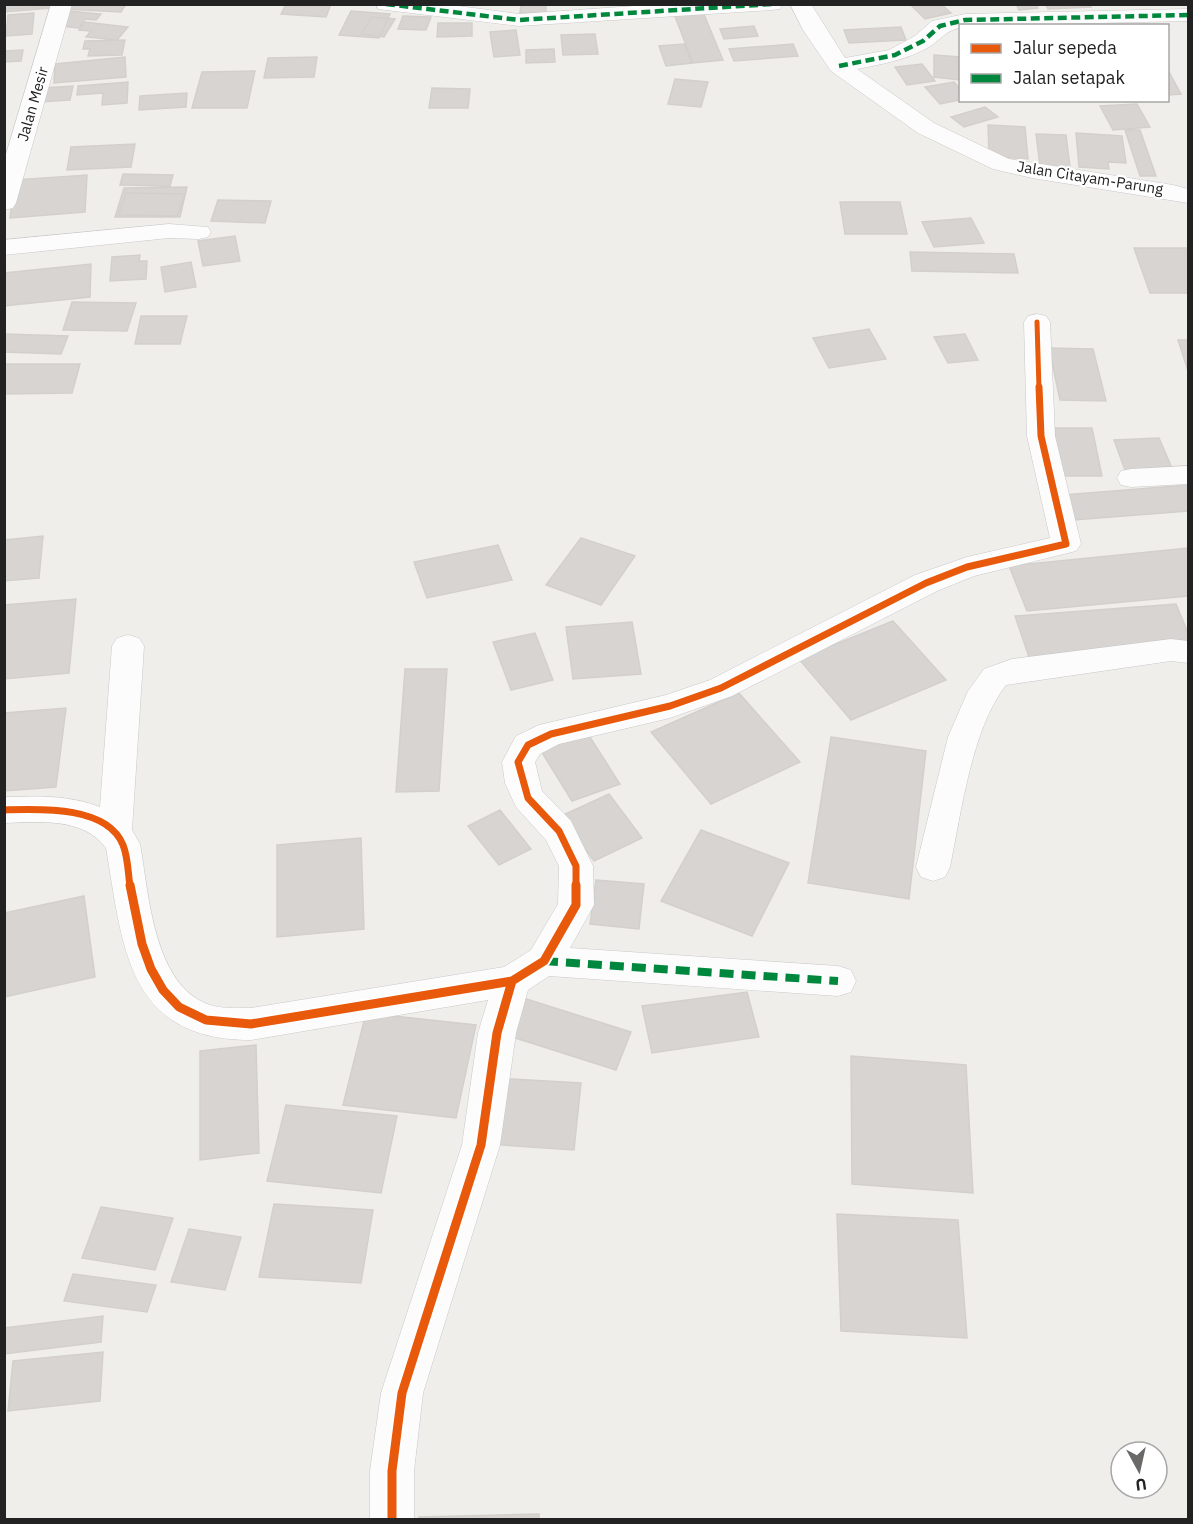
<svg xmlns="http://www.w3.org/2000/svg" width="1193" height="1524" viewBox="0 0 1193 1524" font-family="'IBM Plex Sans',sans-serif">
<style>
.building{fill:#d7d4d2;stroke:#d3d0cc;stroke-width:1.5}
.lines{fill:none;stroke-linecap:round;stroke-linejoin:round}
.minor-casing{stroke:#c9c8c7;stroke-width:1}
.minor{fill:#fdfcfc;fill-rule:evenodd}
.quiet-far1{stroke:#00873e;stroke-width:4.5;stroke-dasharray:9 4.5;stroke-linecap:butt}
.quiet{stroke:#00873e;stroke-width:8;stroke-dasharray:14 8;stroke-linecap:butt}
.cycleway-far2-casing{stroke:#fff;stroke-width:8}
.cycleway-far1-casing{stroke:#fff;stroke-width:10}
.cycleway-casing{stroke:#fff;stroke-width:13}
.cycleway-far2{stroke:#e8590c;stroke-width:5}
.cycleway-far1{stroke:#e8590c;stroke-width:7}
.cycleway{stroke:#e8590c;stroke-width:9}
.labels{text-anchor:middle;stroke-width:4.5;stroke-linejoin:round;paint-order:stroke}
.far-street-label{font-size:15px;fill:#222;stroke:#fff}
</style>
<rect width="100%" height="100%" fill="#f0eeeb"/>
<path class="building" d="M4 4H51V8L4 12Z
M4 4H47V7L4 9Z
M68 4H126L121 12 65 9Z
M286 4H331L326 17 281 14Z
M521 4H546V13H520Z
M910 4H941L951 13 925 19Z
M1016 4H1036L1038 8 1019 10Z
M1045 4H1090L1091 7 1048 9Z
M69 11 101 14 96 20 85 19 79 28 58 26Z
M351 11 390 14 379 38 339 35Z
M703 12 723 60 693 63 674 14Z
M34 13 32 34 6 36 8 15Z
M403 16 431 17 426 30 398 29Z
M372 17 395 19 384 37 361 34Z
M85 22 128 27 117 40 86 37 91 31 79 30Z
M438 23H472V36L437 37Z
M754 26 758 36 724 39 720 29Z
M901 27 906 40 849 43 844 30Z
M516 30 520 55 494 57 490 32Z
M595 34 598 54 563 55 561 35Z
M125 40 122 55 88 56 90 49H83L85 41Z
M684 44 692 63 666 66 659 46Z
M793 44 798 56 734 61 729 49Z
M554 49 555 62 526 63V50Z
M23 50 21 61 4 62V51Z
M934 55 960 57V80L934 77Z
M125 57 126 77 54 83 55 64Z
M317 57 314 77 264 78 268 58Z
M922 64 935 81 907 85 895 67Z
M1168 70 1181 94 1168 95Z
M255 71 247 108H192L202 72Z
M675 79 708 82 701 107 668 104Z
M128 82 127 103 102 105 103 93 77 95 78 86Z
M954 82 960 89V100L940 104 925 87Z
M73 86 70 100 40 102 43 88Z
M432 88 470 89 468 108H429Z
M187 93 186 107 139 110 140 96Z
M1137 104 1150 127 1113 130 1100 106Z
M985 107 998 117 964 127 951 117Z
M988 125 1025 127 1028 159 989 156Z
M1125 130H1140L1156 176H1140Z
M1076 133 1122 136 1126 163 1108 162 1109 169 1079 167Z
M1036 134 1066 135 1070 167 1040 166Z
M135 144 131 167 67 170 71 147Z
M123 174 173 175 170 186 120 185Z
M87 175 85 212 10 218 15 180Z
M187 187 180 217H115L124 188Z
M126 193 185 194 177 216 118 215Z
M218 200 271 201 265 223 211 221Z
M840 202H900L907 234H845Z
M971 218 984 243 934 247 922 222Z
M235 236 240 261 203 266 198 241Z
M1134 248H1188V293H1150Z
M910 252 1014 254 1018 273 912 271Z
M140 255 139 261H147L146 279 110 281 112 257Z
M191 262 196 287 165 292 161 267Z
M91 264 90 297 4 306V273Z
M72 302 136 303 127 331 63 330Z
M141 316H187L180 344H135Z
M869 329 886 359 829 368 813 338Z
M4 334 68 336 61 354 4 352Z
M965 334 978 360 948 363 934 337Z
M1178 340H1188V371Z
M1049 348 1093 349 1106 401 1060 400Z
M4 364H80L72 393 4 394Z
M1053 428H1092L1102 476H1063Z
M1159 438 1172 468 1125 470 1114 440Z
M1188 485V511L1074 520 1063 495Z
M43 536 39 578 4 581V540Z
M581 538 635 556 601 605 546 585Z
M498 545 512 580 427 598 414 562Z
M1188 548V596L1027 611 1009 566Z
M76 599 69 673 4 679V605Z
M1176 604 1188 633V647L1030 660 1015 616Z
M893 621 946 680 851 720 799 659Z
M632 622 641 674 573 679 566 627Z
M535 633 553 680 511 690 493 642Z
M405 669H447L439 791 396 792Z
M739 693 800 762 711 804 651 732Z
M66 708 56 787 4 791V713Z
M588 734 620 784 572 801 541 751Z
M831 737 926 751 909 899 808 883Z
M609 794 642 838 594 861 561 816Z
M500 810 531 849 499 865 468 826Z
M701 830 789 863 752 936 661 901Z
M361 838 364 929 277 937V845Z
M596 880 644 884 639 929 590 924Z
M84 896 95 977 4 997V913Z
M747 992 759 1037 652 1053 642 1006Z
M520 997 631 1032 616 1070 503 1034Z
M366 1013 476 1025 456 1118 343 1105Z
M256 1045 259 1153 200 1160V1051Z
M851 1056 966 1065 973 1193 852 1184Z
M497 1078 581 1083 574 1150 488 1144Z
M286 1105 397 1116 381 1193 267 1181Z
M274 1204 373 1210 361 1283 259 1277Z
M101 1207 173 1218 155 1270 82 1258Z
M837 1214 958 1220 967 1338 841 1331Z
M189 1229 241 1237 225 1290 171 1282Z
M73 1274 156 1285 147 1312 64 1301Z
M103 1316 101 1342 4 1354V1328Z
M103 1352 100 1401 8 1411 13 1361Z
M539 1514V1520H419V1517Z"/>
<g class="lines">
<g class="minor-casing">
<path id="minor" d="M51 4H72L16 203 13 208 4 210V161Z
M376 4H443L519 14 663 4H782L780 9 772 10 519 26 386 10 378 9Z
M790 4H811L845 58 889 50 915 36 932 21 965 14 1188 9V21L960 26V28C944 31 942 39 929 47 906 60 883 64 857 69L934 123 1009 159 1173 185 1188 189V203L1032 178 993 169 918 133 831 71 803 30Z
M169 224 208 227 211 232 208 237 199 239 169 238 4 255V240Z
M1037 314 1046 316 1050 322 1055 436 1081 544 1076 551 974 576 937 591 732 696 670 718 559 744 540 754 535 762 542 791 571 821 593 866 594 905 570 948 838 966 851 970 856 981 851 992 838 996 549 976 528 990 516 1033 500 1145 423 1393 414 1471V1520H370V1471L381 1393 462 1145 478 1033 488 1000 251 1040C126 1040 123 946 106 848 83 817 40 822 4 823V797C37 796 69 795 100 807L112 646 117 638 128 635 139 638 144 646 132 830 140 844C149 893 153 986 210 1005 223 1009 238 1008 251 1008L504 967 531 950 558 904 559 866 546 840 516 807 505 783 502 762 516 736 539 725 666 695 710 680 915 575 967 557 1050 538 1027 436 1024 322 1028 316Z
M1188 466V484L1131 487 1121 485 1117 478 1121 471 1131 469Z
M1171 639 1188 641V663L1171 661 1006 685C972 728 961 813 950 867L945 877 933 881 921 877 916 867 948 737 968 691 984 669 1012 659Z"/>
</g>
<use href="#minor" class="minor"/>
<path class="quiet-far1" d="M386 4 519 20 772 4
M839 66 895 55 923 41 940 26 965 20 1188 15"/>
<path class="quiet" d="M544 961 838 981"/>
<g class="cycleway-far2-casing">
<path id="cycleway-far2" d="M1037 322 1039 389"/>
</g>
<g class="cycleway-far1-casing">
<path id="cycleway-far1" d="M4 810C38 809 107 805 123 845 128 857 128 873 130 886
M576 886V866L559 831 528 798 518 762 528 745 551 734 670 706 721 688 926 583 967 567 1066 544 1041 436 1039 387"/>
</g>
<g class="cycleway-casing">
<path id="cycleway" d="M130 885 142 944 151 969 163 990 179 1007 206 1020 251 1024 512 981
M392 1520V1471L402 1393 481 1145 497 1033 512 981 544 961 576 905V885"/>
</g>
<use href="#cycleway-far2" class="cycleway-far2"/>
<use href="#cycleway-far1" class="cycleway-far1"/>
<use href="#cycleway" class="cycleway"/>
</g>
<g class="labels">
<g class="far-street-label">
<text transform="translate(33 104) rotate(-74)" y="5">Jalan Mesir</text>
<text transform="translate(1090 178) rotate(9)" y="5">Jalan Citayam-Parung</text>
</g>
</g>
<rect width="1193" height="1524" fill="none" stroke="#222222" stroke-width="12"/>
<rect x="959" y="24" width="210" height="78" fill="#ffffff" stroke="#a7a7a7" stroke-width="1.5"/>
<rect x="971" y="44" width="30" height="9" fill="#e8590c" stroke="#a7a7a7" stroke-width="1.5"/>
<text x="1013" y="54" font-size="18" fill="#222222">Jalur sepeda</text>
<rect x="971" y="74" width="30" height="9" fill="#00873e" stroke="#a7a7a7" stroke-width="1.5"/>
<text x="1013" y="84" font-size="18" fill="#222222">Jalan setapak</text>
<g transform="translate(1139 1470) rotate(172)"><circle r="28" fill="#ffffff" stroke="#a7a7a7" stroke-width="1.5"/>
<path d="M0-4.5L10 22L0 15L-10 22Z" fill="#6a6968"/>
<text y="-9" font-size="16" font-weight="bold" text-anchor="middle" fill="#222222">U</text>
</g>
</svg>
